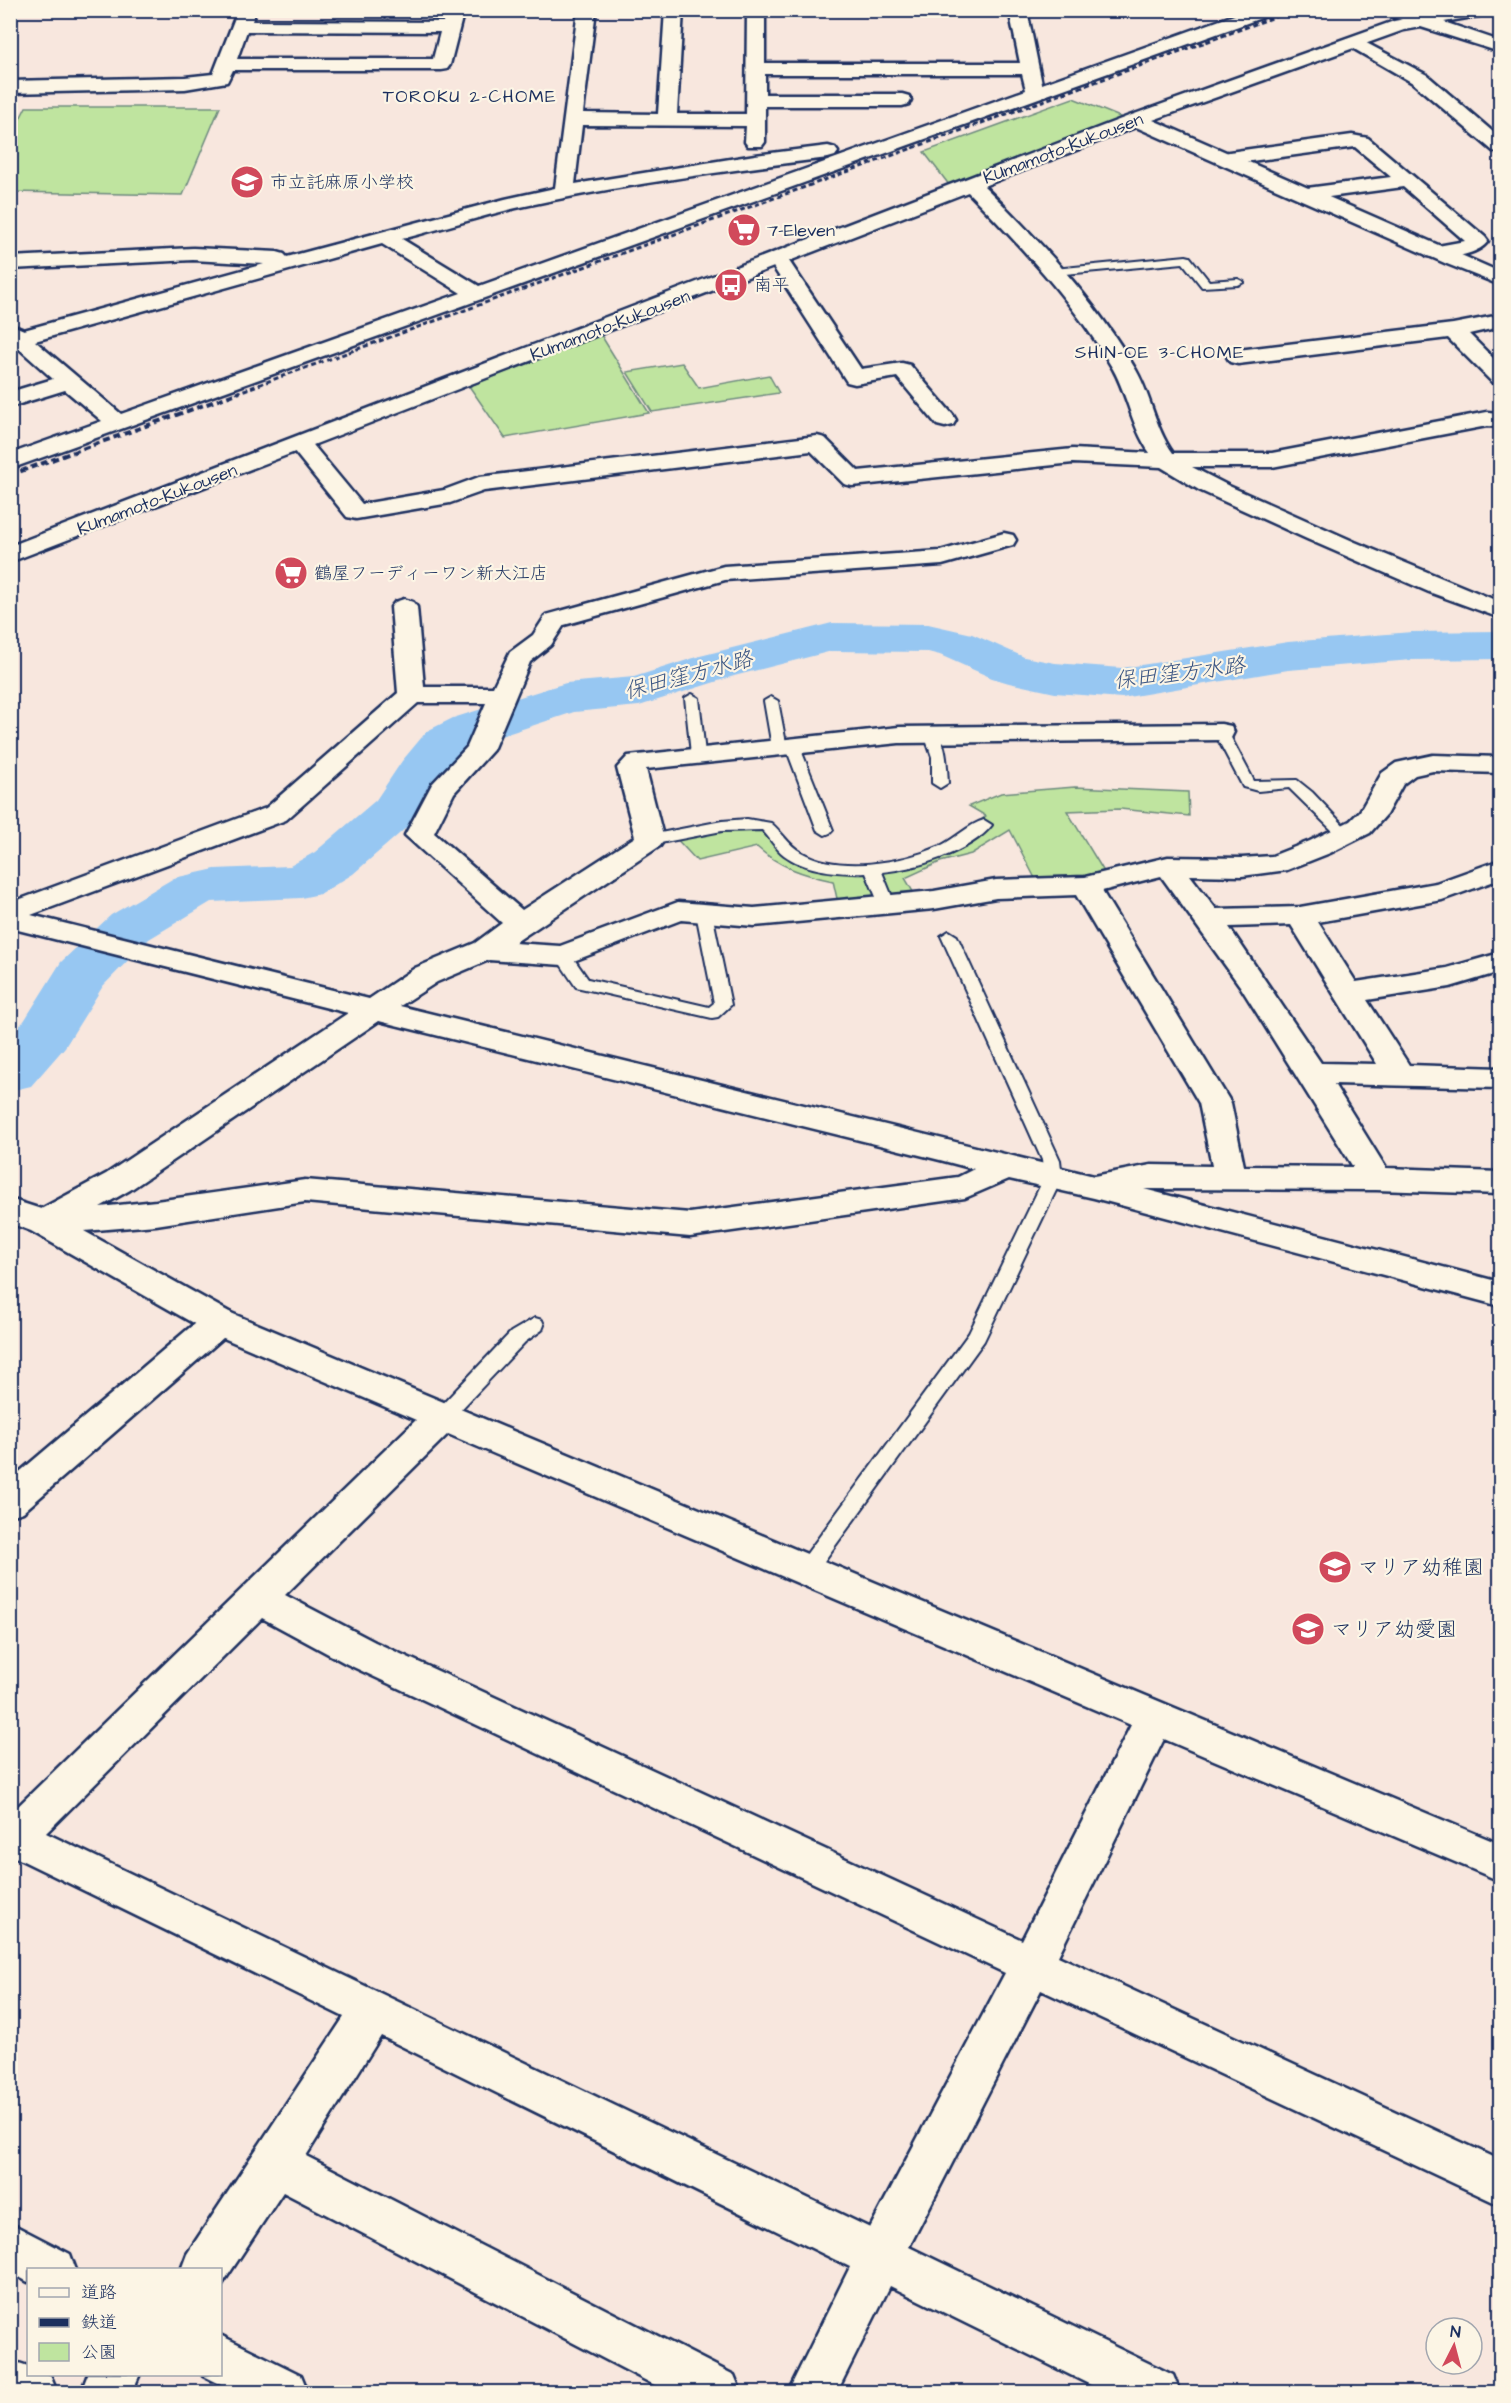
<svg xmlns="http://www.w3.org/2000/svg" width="1511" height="2403" viewBox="0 0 1511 2403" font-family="'Architects Daughter','Klee One',sans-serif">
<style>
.green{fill:#bfe49f;stroke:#6d8a7e;stroke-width:1.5}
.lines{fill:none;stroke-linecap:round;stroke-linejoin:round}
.river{fill:#97c7f2;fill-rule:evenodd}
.lane-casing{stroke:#1b2f5e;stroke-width:4}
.street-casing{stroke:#1b2f5e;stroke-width:5}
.secondary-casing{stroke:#1b2f5e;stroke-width:5}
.lane{fill:#fcf5e5;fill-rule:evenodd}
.street{fill:#fcf5e5;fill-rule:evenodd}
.secondary{fill:#fcf5e5;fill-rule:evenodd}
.rail-far1{stroke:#1b2f5e;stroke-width:3;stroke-dasharray:5 3;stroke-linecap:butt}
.rail{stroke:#1b2f5e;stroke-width:4;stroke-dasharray:7 4;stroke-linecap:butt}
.labels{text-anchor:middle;stroke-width:4.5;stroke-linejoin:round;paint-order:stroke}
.far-neighbourhood-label{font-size:18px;letter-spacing:1.5px;fill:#1b2f5e;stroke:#fcf5e5}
.far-street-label{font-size:18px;fill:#1b2f5e;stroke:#fcf5e5}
.far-poi-label{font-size:18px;fill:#1b2f5e;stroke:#fcf5e5;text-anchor:start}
.poi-label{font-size:21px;fill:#1b2f5e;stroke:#fcf5e5;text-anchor:start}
.water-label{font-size:22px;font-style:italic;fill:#3a5583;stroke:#fcf5e5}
</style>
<rect width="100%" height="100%" fill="#f8e7de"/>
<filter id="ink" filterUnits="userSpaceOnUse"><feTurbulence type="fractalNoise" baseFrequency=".0167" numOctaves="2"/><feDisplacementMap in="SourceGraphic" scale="12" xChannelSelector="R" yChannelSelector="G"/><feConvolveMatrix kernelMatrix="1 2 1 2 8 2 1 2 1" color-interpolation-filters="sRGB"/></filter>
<g filter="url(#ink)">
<path class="green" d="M1073 98 1125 119 950 186 924 152Z
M26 107H220L183 195 11 192V136Z
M601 335 649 413 505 438 469 386Z
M682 363 699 388 769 375 779 393 652 412 627 372Z
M1075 787 1188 792 1189 816 1120 809 1067 811 1106 875 1038 884 1010 830 971 854 940 862 905 878 915 895 838 903 833 881C804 875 779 867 757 847L697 861 673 835 765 824C776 833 787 848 800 854 863 883 937 856 986 816L969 806 1001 793Z"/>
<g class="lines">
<path class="river" d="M832 623 928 624 972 634 1024 657 1055 663 1122 668 1288 642 1412 632 1500 631V659L1412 660 1288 670 1122 698 1055 693 1009 683 992 678 940 655 928 652 832 651 734 676 639 706 574 712 489 740 463 753 441 779 414 821 353 874 320 894 301 898 211 902 149 939 103 986 65 1047 31 1086 10 1091V1036L24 1021 61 962 111 915 174 878 215 869 290 866 315 852 376 800 402 761 427 731 453 718 549 688 566 683 634 677 700 656Z"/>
<g class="lane-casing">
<path id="lane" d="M1186 256 1190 257 1209 281 1238 279 1244 282 1238 285 1202 287 1183 263 1054 275 1048 272 1054 269Z
M692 694 699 698 705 754 698 758 691 754 685 698Z
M771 697 778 701 786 743 792 741 799 745 833 830 830 833 825 835 817 830 786 748 779 751 772 747 764 701Z
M1221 728 1228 732 1254 781 1297 780 1312 792 1350 832 1353 835 1350 838H1340L1289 788 1258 791 1243 787 1214 732Z
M931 730C947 733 947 769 948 783L940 788 932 783V757L924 734Z
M747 819 771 823C782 832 788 845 801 852 839 874 902 863 940 846 955 839 969 824 984 820L992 825C971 852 915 869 882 872L895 904 887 909 879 904 866 873C841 874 805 871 784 855 775 848 770 838 762 830L722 831 650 845 642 840 650 835 722 821Z
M704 908 712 913 731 1005 718 1017 712 1018 576 987 555 956 557 952H569L588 979 709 1007 714 1003 696 913Z
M949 931 957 936 1060 1160 1062 1178 984 1341 814 1575 807 1577 800 1575 797 1569 800 1563 969 1333 1044 1178 1042 1160 941 936Z
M535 1318 542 1320 544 1325 542 1330 525 1342 450 1421 443 1423 436 1421 433 1416 436 1411 511 1332Z"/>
</g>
<g class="street-casing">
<path id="street" d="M238 10H256L252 21 443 22 446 10H464L450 65 447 69 441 70H233L227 82 185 89 10 93V81L185 77 213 74ZM247 31 440 32 433 59H237Z
M578 10H596L583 113 658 114 665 10H683L677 114H746L747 10H765V63H1020L1009 10H1027L1042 84 1248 10H1274L1272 14 10 469V454L102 421 65 390 10 407V392L53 379 16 346 10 347V324L24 330 264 264 193 260 10 269V257L193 248 277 252 284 254 287 257 505 199 555 188ZM765 74H1022L1026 90 479 286 402 239C440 229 478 217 516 208 619 185 724 171 828 158L835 156 838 152 835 148 828 146 755 155 575 184 582 125 746 126 745 142 748 146H762L765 142V106H902L909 104 911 100 909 96 902 94H765ZM382 244 461 293 121 414 35 341Z
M1384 10C1398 10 1418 8 1428 20L1425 24H1413L1386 14Z
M1355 37 1427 75 1500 138V153L1493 151 1413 83 1349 46 1346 42 1349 38Z
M1352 135 1368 138 1485 237 1488 241C1478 256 1443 260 1427 256L1424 252 1427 248 1465 241 1403 187 1307 200 1300 198 1297 194 1300 190 1307 188 1391 177 1355 147 1229 164 1222 162 1219 158 1222 154 1229 152Z
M971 178 978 180C1037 238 1094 298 1136 370 1151 396 1155 428 1173 453H1272L1487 412 1500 413V427L1487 426 1272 467H1192L1229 486 1355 542 1500 602V618L1429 592 1307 539 1199 490 1161 467 1073 463 852 486 844 484 811 451 484 491 450 503 356 519 347 517 289 445 293 440 301 438 309 440 362 504 444 490 479 477 817 436 825 438 858 471 1073 449 1150 453C1132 428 1128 396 1113 369 1073 301 1019 244 964 188L961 184 964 180Z
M778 253 785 255 861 369 902 363 910 365 953 415 956 420 953 425 945 427 937 425 897 377 855 384 847 382 768 259 771 255Z
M1500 315V327L1469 334 1500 365V384L1492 382 1448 338 1238 364 1230 362 1227 357 1230 352 1238 350 1453 324Z
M1004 533 1013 535 1016 540 1013 545 942 565 725 580 564 625 551 645 530 662 493 750 454 793 434 833 522 910 635 837 617 768 628 756 899 727 1221 724 1231 726 1234 732 1231 738 1221 740 899 743 646 769 664 840 660 846 514 943 560 946 678 902 754 908 934 891 996 880 1085 877 1168 857 1242 858 1272 856 1310 841 1350 821 1360 811 1382 773 1396 763 1433 755 1500 757V773L1433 771 1415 775 1403 784 1386 815 1370 833 1330 853 1287 870 1242 876 1190 875 1216 909 1300 907 1436 883 1500 860V879L1442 900 1318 922 1356 982 1447 968 1500 953V972L1450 987 1367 1000 1409 1065 1500 1068V1088L1334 1084 1386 1168 1500 1172V1194L1376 1190 1144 1189 1500 1282V1306L1094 1198 1009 1179 965 1198 690 1237 305 1202 156 1225 84 1231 231 1313 1500 1844V1881L1164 1739 1058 1956 1500 2160V2205L1041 1990 909 2247 1173 2375 1180 2392H1105L890 2286 837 2392H788L850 2267 381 2036 306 2156 734 2375 741 2392H668L283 2192 221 2286 220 2270H181L187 2254 344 2017 15 1857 10 1859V1814L416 1420 207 1331 31 1231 10 1223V1199L41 1209 106 1174 348 1013 10 928V903L266 808 398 693 391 607 395 602 404 599 413 602 417 607 424 687H493L510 652 533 635 546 615 724 566 940 551ZM418 703H486L467 747 432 784 405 835 502 923 475 943 415 968 369 999 31 915 286 820ZM1161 876 1240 986 1353 1167 1244 1166 1231 1103 1102 891ZM1076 895 1199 1103 1212 1166 1151 1165 1094 1176 400 1006 437 982 489 960 563 965 681 920 754 926 934 909 996 898ZM1291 925 1377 1064 1321 1063 1229 927ZM379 1021 940 1160 974 1169 958 1177 690 1213 305 1180 156 1201 100 1207 130 1190ZM448 1434 1131 1725 1022 1940 375 1642 285 1595ZM262 1618 347 1664 1005 1973 870 2228 46 1833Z
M10 2223 70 2254 76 2270H28V2282L10 2272Z
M220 2335 301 2375 308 2392H235L203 2376 220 2374Z
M10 2360 28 2366V2374L50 2375 57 2392H10Z
M88 2374H140L132 2392H81Z"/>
</g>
<g class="secondary-casing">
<path id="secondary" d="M1452 10H1492L1484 15 1444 22 1500 41V52L1421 27 1404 30 1153 120 1500 272V285L1447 264 1136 127 10 562V546L1129 116 1394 21Z
M219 1309 231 1313 236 1322 231 1331 23 1512 10 1516V1480L207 1313Z"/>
</g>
<use href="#lane" class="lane"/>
<use href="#street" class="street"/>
<use href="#secondary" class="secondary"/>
<path class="rail-far1" d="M236 393 1294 10"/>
<path class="rail" d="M10 475 240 392"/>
</g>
</g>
<defs>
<g id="school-disc" transform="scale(1.725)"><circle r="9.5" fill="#d1495b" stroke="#fcf5e5"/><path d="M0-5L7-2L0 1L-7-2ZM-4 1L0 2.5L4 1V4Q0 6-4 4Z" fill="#fff"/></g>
<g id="supermarket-disc" transform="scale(1.725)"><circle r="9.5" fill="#d1495b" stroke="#fcf5e5"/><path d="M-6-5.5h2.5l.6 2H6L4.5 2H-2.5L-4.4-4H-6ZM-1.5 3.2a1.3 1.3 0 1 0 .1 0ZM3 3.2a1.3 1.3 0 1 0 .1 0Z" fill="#fff"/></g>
<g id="bus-disc" transform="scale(1.725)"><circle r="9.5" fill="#d1495b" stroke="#fcf5e5"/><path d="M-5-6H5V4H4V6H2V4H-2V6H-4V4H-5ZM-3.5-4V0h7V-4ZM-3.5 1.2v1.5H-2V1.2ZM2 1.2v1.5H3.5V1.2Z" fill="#fff"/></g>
</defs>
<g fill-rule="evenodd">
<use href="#school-disc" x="247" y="182"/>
<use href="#supermarket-disc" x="744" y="230"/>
<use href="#bus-disc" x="731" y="285"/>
<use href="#supermarket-disc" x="291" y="573"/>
<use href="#school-disc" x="1335" y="1567"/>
<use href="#school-disc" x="1308" y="1629"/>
</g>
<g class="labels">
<g class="far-neighbourhood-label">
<text x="470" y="102">TOROKU 2-CHOME</text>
<text x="1160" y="358">SHIN-OE 3-CHOME</text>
</g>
<g class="far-street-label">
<text transform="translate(1063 148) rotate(-21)" y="6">KUmamoto-Kukousen</text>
<text transform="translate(610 325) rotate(-21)" y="6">KUmamoto-Kukousen</text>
<text transform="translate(157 499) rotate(-21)" y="6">KUmamoto-Kukousen</text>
</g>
<g class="far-poi-label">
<text x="270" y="188">市立託麻原小学校</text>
<text x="767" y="236">7-Eleven</text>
<text x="754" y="291">南平</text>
<text x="314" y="579">鶴屋フーディーワン新大江店</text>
</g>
<g class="poi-label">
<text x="1358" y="1574">マリア幼稚園</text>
<text x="1331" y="1636">マリア幼愛園</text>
</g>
<g class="water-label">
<text transform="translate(1179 672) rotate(-7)" y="8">保田窪方水路</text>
<text transform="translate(688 674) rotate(-15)" y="8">保田窪方水路</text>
</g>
</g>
<rect width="1511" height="2403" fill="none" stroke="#fcf5e5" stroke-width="36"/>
<rect x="18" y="18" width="1475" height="2367" fill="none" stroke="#1b2f5e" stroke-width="2" filter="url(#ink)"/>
<rect x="27" y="2268" width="195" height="108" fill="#fcf5e5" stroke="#a2a6af" stroke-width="1.5"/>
<rect x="39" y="2288" width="30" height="9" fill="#fcf5e5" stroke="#a2a6af" stroke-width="1.5"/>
<text x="81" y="2298" font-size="18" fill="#1b2f5e">道路</text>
<rect x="39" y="2318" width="30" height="9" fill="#1b2f5e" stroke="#a2a6af" stroke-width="1.5"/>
<text x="81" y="2328" font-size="18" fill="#1b2f5e">鉄道</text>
<rect x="39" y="2343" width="30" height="18" fill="#bfe49f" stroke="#a2a6af" stroke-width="1.5"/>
<text x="81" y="2358" font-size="18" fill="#1b2f5e">公園</text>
<g transform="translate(1454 2346) rotate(6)"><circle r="28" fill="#fcf5e5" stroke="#a2a6af" stroke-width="1.5"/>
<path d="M0-4.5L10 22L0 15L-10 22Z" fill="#d1495b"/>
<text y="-9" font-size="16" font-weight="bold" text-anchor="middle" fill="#1b2f5e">N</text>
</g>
</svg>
